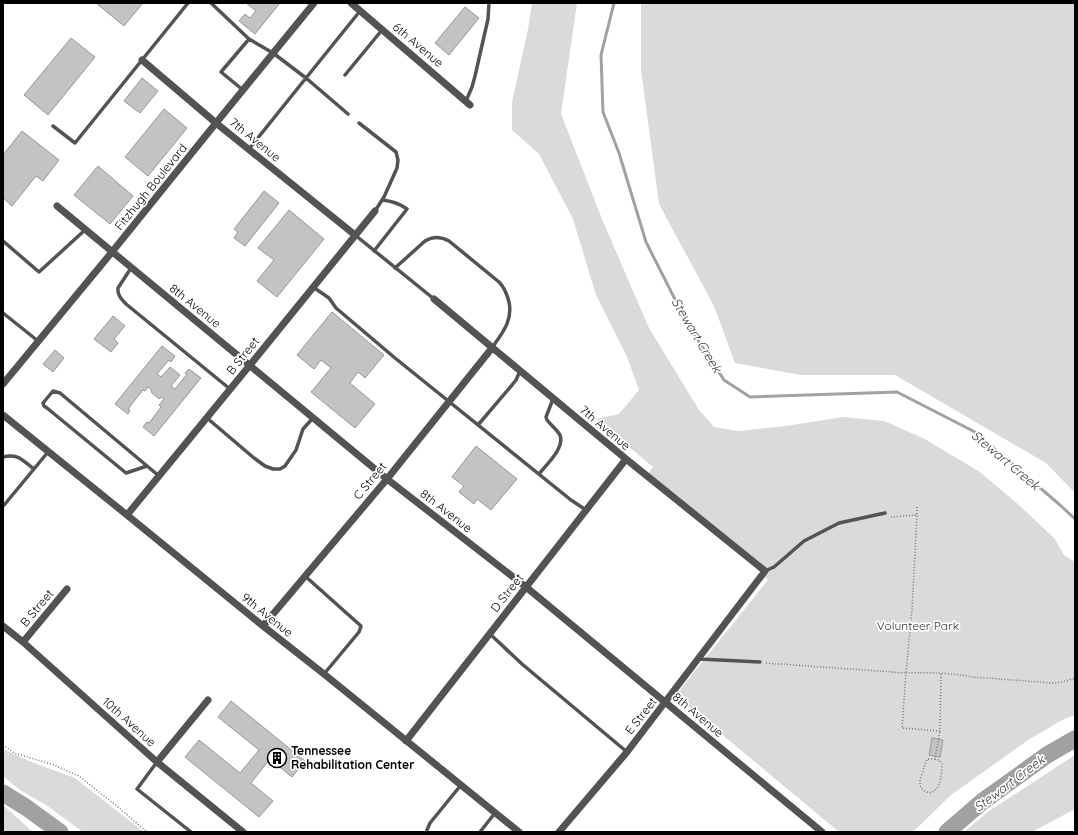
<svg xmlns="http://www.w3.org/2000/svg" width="1078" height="835" viewBox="0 0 1078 835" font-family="Quicksand,sans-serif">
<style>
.green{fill:#dadada}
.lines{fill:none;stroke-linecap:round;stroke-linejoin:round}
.stream{stroke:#a1a1a1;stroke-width:3}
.river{stroke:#a1a1a1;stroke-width:17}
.building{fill:#c3c3c3;stroke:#979797}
.path{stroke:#757575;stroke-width:1.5;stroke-dasharray:1 2;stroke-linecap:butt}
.lane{stroke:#535353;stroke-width:3.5}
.street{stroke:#535353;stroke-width:7}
.labels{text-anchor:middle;stroke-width:3.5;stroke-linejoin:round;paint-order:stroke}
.street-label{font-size:12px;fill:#000;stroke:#fff}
.park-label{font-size:12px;fill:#313131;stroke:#fff}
.poi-label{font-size:12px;font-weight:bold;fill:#000;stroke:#fff;text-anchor:start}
.water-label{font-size:13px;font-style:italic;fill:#424242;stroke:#fff}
</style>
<rect width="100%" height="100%" fill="#fff"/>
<path class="green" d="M532 3H577L561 114 602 219 649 328 699 410 714 427 738 431 786 426 843 417 884 421 923 438 980 472 1019 505 1055 539 1064 555 1075 562V715L1066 718 1028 740 996 763 951 795 913 832H839L677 697 682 687 768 580 751 563 645 478 653 467 596 419 619 414 639 390 627 357 596 295 573 219 539 154 512 130V102L528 29Z
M641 3H1075V493L1046 463 895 375H801L735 363 714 306 659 204 641 70Z
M3 749 29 761 75 778 144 832H83L46 805 20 790 3 776Z
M1075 755V809L1032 832H964L989 811Z
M3 805 33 832H3Z"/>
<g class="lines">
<path class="stream" d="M614 3 601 55 603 112 619 153 646 242 688 325 724 380 750 397 897 392 975 432 1060 505 1075 519"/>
<path class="river" d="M3 793 27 808 60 832
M947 832 983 801 1047 755 1075 739"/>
</g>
<path class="building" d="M96 3H143L124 26Z
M246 3H280L255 34 239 21 245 14 250 18 256 11Z
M465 7 479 18 449 55 435 43Z
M71 38 95 57 48 115 24 95Z
M142 78 158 91 140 113 124 101Z
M164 109 187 128 148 176 125 157Z
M22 131 59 160 43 181 36 176 12 206 3 198V155Z
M98 166 133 196 110 224 74 195Z
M264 191 279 203 245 246 234 238 238 232 234 229Z
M289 210 324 239 277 297 257 281 274 260 258 248Z
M332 312 384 355 365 378 358 372 350 383 375 404 355 428 311 392 331 368 321 360 314 369 297 355Z
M113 316 125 326 114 339 118 343 111 352 94 339Z
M162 346 175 356 171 362 169 360 157 374 161 377 170 367 180 375 171 386 175 389 187 374 185 373 189 369 201 378 154 436 143 427 147 422 149 423 161 407 159 405 164 399 161 397 159 399 151 392 152 390 148 387 145 391 143 390 128 409 130 410 128 414 115 404Z
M55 350 64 358 53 372 43 364Z
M476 446 517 479 491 510 477 499 474 504 459 492 464 486 452 477Z
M231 701 305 761 292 777 270 759 251 783 273 801 259 817 185 757 199 740 240 773 259 750 218 717Z
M932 738 943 740 940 757 929 755Z"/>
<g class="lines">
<path class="path" d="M917 507V515
M766 663 906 673 912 610 917 515 890 517
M941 674 940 731 902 728 906 673C926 672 952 673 972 677L1053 683 1062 682 1075 678
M3 745 14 753 54 765 79 776 118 807 147 832
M935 759H927C926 762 919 781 920 783 920 792 932 796 937 788 941 784 942 770 942 764L939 760 935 759 940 731"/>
<path class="lane" d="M211 3 249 39
M345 75 382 30
M243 90 221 72 249 39 273 53 306 78 360 11
M466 101 472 87 475 76 488 19 489 3
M359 123 396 152 398 160 397 168 384 197 375 211
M53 126 75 143 188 3
M249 149 306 78 348 114
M355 235 434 299
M3 241 39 272 85 230
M374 251 407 209C399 203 392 201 382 200
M131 268 118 288C117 295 122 300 126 304L230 389
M395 268 425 241C433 236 440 236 449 241L499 282C505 288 507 294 509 302 513 321 502 333 492 348
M313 287 329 298 336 308 395 358 571 500 586 510
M3 313 38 341
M207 418 254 458 265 466 273 469H280L285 466 296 450 303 429 313 418
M478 425 512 385 516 380 520 371
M3 457C18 453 23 461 34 469
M147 466 126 473 47 408 44 406 43 403 53 391 60 393 159 476
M539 474C546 465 565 448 560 435 557 430 551 425 547 420L546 417 553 399
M3 506 5 504 48 452
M765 571 774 567 804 541 839 523 885 513
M305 576 361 626 359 632 324 674
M490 634 522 664 627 752
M699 659 760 662
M157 762 137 789 191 832
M427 832V830L430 823 461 785
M480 832 495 813"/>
<path class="street" d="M351 3 470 105
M142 60 216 123 355 235
M57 206 387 479 526 587 822 832
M434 299 626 459 765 571 627 752 559 832
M3 384 112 252 216 123 314 3
M3 415 127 515 263 626 324 674 519 832
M127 515 250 365 375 211
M3 626 23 642 157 762 243 832
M263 626 387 479 492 348
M23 642 67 589
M406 741 626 459
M157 762 208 700"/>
</g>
<defs>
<g id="building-ring" transform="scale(1)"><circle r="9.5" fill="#fff" stroke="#000" stroke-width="1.5"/><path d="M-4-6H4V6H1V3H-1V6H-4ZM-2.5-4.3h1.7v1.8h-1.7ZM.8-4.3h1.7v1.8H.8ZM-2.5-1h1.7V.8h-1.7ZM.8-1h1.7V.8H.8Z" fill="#000"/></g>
</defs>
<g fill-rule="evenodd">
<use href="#building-ring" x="277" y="758"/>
</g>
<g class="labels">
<g class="street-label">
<text transform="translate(418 45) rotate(40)" y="4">6th Avenue</text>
<text transform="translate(255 140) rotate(39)" y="4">7th Avenue</text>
<text transform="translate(151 187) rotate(-51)" y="4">Fitzhugh Boulevard</text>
<text transform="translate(195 306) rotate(39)" y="4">8th Avenue</text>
<text transform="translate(243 356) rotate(-51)" y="4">B Street</text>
<text transform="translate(605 428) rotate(40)" y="4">7th Avenue</text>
<text transform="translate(370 481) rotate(-50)" y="4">C Street</text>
<text transform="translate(446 511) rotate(38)" y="4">8th Avenue</text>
<text transform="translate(507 593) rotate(-52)" y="4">D Street</text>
<text transform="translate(37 608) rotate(-50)" y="4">B Street</text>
<text transform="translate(267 615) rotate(39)" y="4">9th Avenue</text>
<text transform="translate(698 715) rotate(40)" y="4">8th Avenue</text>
<text transform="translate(641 716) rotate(-52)" y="4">E Street</text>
<text transform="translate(129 722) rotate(42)" y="4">10th Avenue</text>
</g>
<g class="park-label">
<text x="918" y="630">Volunteer Park</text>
</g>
<g class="poi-label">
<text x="291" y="755">Tennessee<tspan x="291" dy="14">Rehabilitation Center</tspan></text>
</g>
<g class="water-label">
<text transform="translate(697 335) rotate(59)" y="5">Stewart Creek</text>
<text transform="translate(1006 460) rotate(40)" y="5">Stewart Creek</text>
<text transform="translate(1009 783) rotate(-37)" y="5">Stewart Creek</text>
</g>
</g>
<rect width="1078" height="835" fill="none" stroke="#000000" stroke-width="8"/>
</svg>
